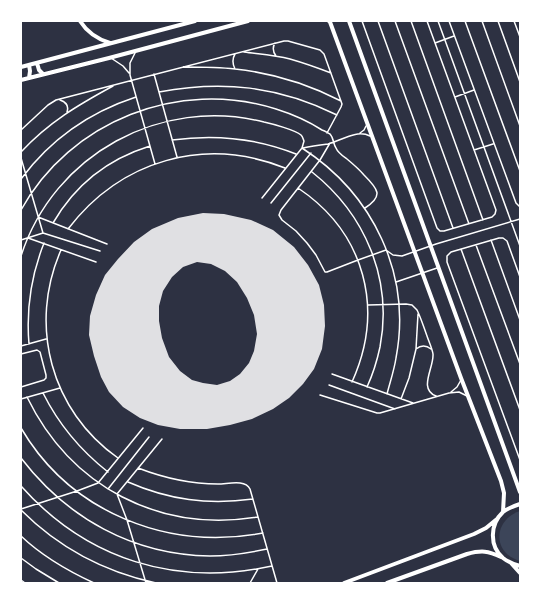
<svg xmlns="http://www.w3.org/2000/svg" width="541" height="604" viewBox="0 0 541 604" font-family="Bitter,serif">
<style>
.green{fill:#3c4559}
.building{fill:#e0e0e3;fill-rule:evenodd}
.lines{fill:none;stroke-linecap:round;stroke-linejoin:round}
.service{stroke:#fff;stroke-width:1.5}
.tertiary{stroke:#fff;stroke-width:4}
</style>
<rect width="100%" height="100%" fill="#2d3142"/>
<path class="green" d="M520 511V561C492 553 493 520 520 511Z"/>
<path class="building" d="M203 213 224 214 251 220 273 230 294 247 308 265 319 285 324 305 325 326 322 349 314 369 303 384 289 398 273 409 252 419 230 425 207 429H180L158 425 140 418 123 407 109 392 101 377 94 356 89 335 90 316 96 295 105 275 118 259 134 242 152 229 178 218ZM197 262 211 264 225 271 237 282 247 298 254 315 257 334 254 351 249 363 240 374 230 381 217 385 203 383 192 380 180 371 169 357 162 338 159 321V306L163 291 172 277 183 267Z"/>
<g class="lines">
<path class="service" d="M362 21 437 228 440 231H444L492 217 495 214 496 210 427 21
M378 21 453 228
M395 21 469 224
M411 21 483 220
M438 21 520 246
M449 21 516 203 520 207
M465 21 520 171
M482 21 520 126
M498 21 520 82
M514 21 520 37
M275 43C272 48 273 52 276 56
M435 43 454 36
M244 52C259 54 275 55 290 59 304 63 318 68 331 73
M135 53 130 63V75L155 164
M235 54C232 59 232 63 235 69
M111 58 123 66 129 73
M183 67C200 67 218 67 235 69 273 73 308 84 341 101
M154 74 177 157
M159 92C222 80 279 86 337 115
M455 97 474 90
M60 100C66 102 69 106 67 112
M21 130 48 105 56 100 284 41H288L320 50 324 54 342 104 341 107 327 133
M360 133 364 130 366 126
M172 140C215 134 256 138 296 154
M330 143 320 160 281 210 279 215 282 220 296 231 307 243 316 255 325 272H327L358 260 386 250 393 255 402 256 436 244 520 219
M302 148C373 194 412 274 396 358 394 371 390 382 387 394
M303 148C311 146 319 145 328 144 341 141 356 129 370 136
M474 150 493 144
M21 152C49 122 78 105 113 86
M21 158 43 233
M312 172C365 214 393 279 380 347 377 361 373 374 367 387
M21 179C50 140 90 112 136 97
M298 188C365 233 385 309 352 382
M271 203 311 153
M21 210C70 121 179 78 276 109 292 114 308 121 322 130 325 131 328 133 330 134 334 138 333 144 336 148 338 153 343 156 347 159 353 164 359 169 364 175 378 189 384 196 365 208
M38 217 107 244
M53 223C75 185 108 159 150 146
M68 229C121 160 204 136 285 168
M28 238 96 262
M21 240 43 233 100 251
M491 240 520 320
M476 245 520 364
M461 249 520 410
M61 250C28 325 51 411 118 458
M21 256C54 154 161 96 264 122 273 124 295 130 301 135 303 137 303 139 304 141L302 148 262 198
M520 277 507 241 503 238H499L451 252 447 256V262L520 460
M396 282 437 268
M368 305 406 304 412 305 417 310C421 318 424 328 427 336 429 342 432 348 433 354 434 368 418 389 436 396
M29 344C26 309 31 276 44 243
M21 346 46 339
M416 349C421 345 426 345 431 349
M21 354 37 350 40 352 46 375V378L44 380 21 387
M332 374 413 403
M329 385 395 409
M451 392 457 387 461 380
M43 393C59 425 80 450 108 472
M320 395 377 413H380L449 393 459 392 467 396
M27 397C71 487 159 533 258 517
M21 399 60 388
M401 399 409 378 416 349 418 314
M21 428C71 513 168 551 263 533
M21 458C67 518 133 555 210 556 229 556 248 553 267 549
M138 468C164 478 190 484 218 484 228 484 245 479 250 489L277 583
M128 482C169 500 208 505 253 499
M21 486C87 560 176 587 272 566
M108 489 149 437
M21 509 77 491 98 483 143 428
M21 510C58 547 105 572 156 583
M21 536C42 556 68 571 94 583
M21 558 36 569 59 583
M21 580 25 583
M146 583 127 520 117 494 162 439
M250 583 258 569"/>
<path class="tertiary" d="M80 21C87 32 97 39 110 43
M329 21 330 22 461 378 501 481 504 493 503 512
M349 21 378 101 520 492
M37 63 39 70 43 74
M21 67 195 21
M29 78 30 71 29 65
M21 80 109 58 248 21
M520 504C514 506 508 508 503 512 490 524 489 546 503 558 508 562 513 564 520 566
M511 563 520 573
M344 583 474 534 486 528 497 519
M387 583 467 554C482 550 488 551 501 557"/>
</g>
<rect width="541" height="604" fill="none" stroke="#ffffff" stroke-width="44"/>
</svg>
